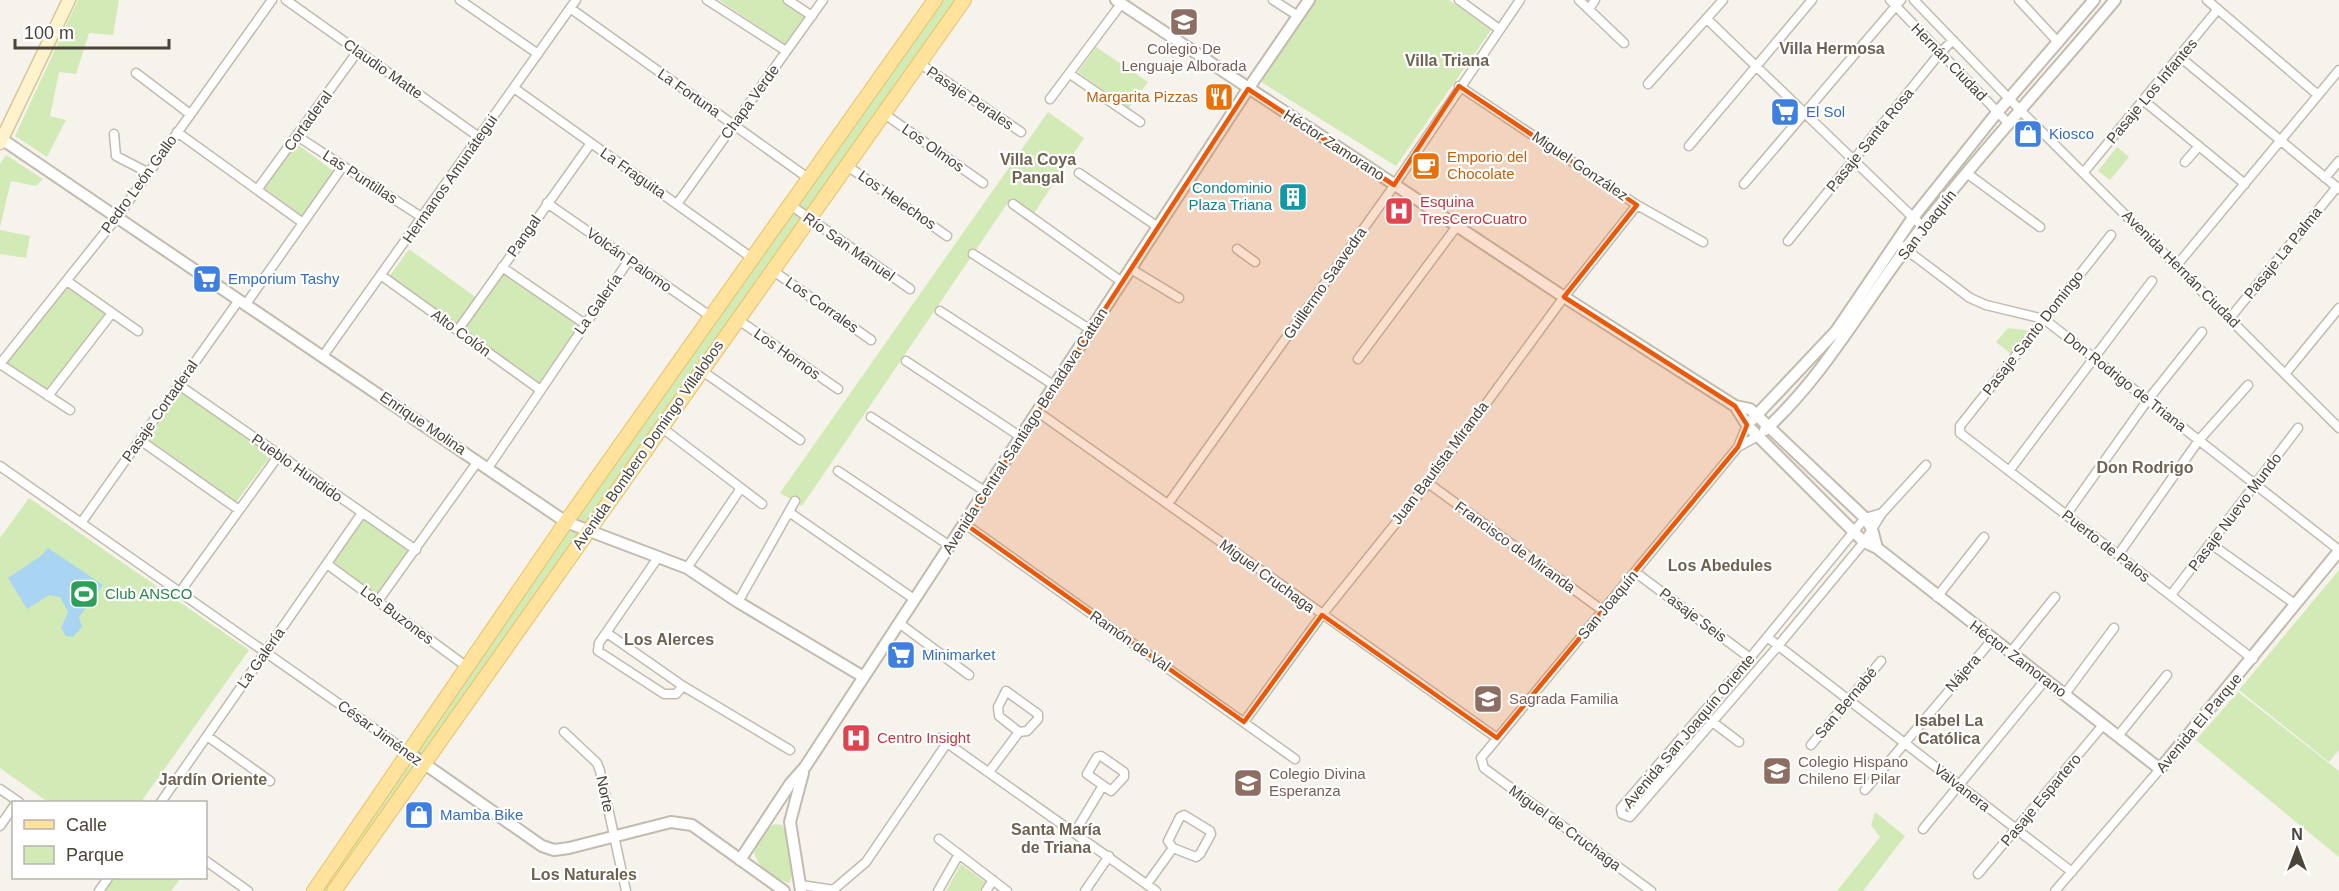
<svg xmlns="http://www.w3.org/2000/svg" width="2339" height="891" viewBox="0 0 2339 891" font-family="Arial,sans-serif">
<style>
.green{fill:#d2eab5}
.water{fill:#a9d4f2}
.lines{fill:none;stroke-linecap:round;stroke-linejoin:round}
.minor-casing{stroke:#c2bbae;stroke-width:11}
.tertiary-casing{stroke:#c2bbae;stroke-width:14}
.secondary-casing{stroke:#d6c79b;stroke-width:15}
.primary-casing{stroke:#e6c16a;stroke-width:16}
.minor{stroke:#fff;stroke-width:8}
.tertiary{stroke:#fff;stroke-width:10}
.secondary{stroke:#fff3cd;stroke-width:12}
.primary{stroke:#ffe39c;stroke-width:14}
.marked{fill:#e8590c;fill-opacity:0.2;stroke:#e8590c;stroke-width:4.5;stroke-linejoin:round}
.labels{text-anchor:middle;stroke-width:4.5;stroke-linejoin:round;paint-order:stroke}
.education-label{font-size:15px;fill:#785e54;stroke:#fff;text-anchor:start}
.street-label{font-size:15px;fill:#4b4439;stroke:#fff}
.food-label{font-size:15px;fill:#c56008;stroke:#fff;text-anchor:end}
.shop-label{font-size:15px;fill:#366cbe;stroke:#fff;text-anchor:start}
.culture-label{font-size:15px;fill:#0d838f;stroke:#fff;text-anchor:end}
.health-label{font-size:15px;fill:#be3a42;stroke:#fff;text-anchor:start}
.leisure-label{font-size:15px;fill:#27864d;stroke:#fff;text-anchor:start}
.neighbourhood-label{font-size:16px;font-weight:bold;fill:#6e6250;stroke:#fff}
</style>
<rect width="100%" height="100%" fill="#f6f3ec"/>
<path class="green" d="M78 0H119L113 35 89 33 76 74 59 72 50 116 66 120 47 157 15 136Z
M719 0H782L806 17 786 45Z
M938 0H962L329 891H315Z
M1307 0H1449L1491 30 1396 166 1258 80Z
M1096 47 1148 82 1129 108 1078 72Z
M1048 112 1084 138 1034 213 1011 198 802 506 780 493Z
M294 142 335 172 302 216 262 186Z
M2117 147 2129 157 2110 180 2098 171Z
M6 155 43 179 36 186 11 181 0 227V164Z
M0 230 30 236 26 258 0 254Z
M409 249 481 301 502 271 579 326 539 383 389 277Z
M69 286 108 313 48 391 6 364 36 320Z
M2008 328 2032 331 2012 355 1996 342Z
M181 392 272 454 236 502 148 439Z
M29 498 249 650 141 802H48L0 768V538Z
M364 517 411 550 378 597 332 562Z
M2339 570V750L2329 762 2239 690Z
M2238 692 2339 771V857L2196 740Z
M1875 812 1905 836 1863 891H1837L1880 837 1871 825Z
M774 824 782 825C789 838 798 870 789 883 774 878 758 869 754 852L768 828Z
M961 864 985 882 980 891H946Z
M114 878H181L171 891H105Z"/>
<path class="water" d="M48 548 103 585 79 617 82 627 73 637 66 636 61 628 68 612 60 597 49 595 27 609 8 578 41 556Z"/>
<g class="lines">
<g class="minor-casing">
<path id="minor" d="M286 0 479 137
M460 0 538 54
M707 0 786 51
M788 0 812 16
M1273 0 1298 16
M1459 0 1499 29
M1579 0 1624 43
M1890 0 2009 124
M1914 0 2021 111 2339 428
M2019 0 2057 41
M2207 0 2318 95
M570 8 808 178
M1589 9 1595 0
M1707 19 1922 226
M2180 57 2339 189
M919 63 1021 132
M136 73 190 114
M1070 74 1140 122
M1648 84 1723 0
M1459 86 1637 205 1703 242
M514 88 752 258
M1050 99 1121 4
M2144 101 2245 184
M883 113 983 183
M177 132 303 223
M114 134 116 156 149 173
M297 136 423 218
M1689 146 1812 0
M2185 162 2199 146
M846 165 947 236
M2084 172 2218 9
M1079 173 1158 227
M1968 174 2040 227
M2325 178 2339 161
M1744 184 1901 0
M257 190 358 51
M547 203 710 316
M677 204 823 0
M789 204 910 289
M1013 204 1122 282
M2111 235 1960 426V433L2253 659
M1788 241 1940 53 1953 40
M1896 242 1970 298 1986 305 2044 319 2339 550
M1237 249 1255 262
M973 254 1091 330
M2177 265 2339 70
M502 267 585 324
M1131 269 1179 298
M772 270 871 340
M382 276 539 389
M67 281 138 331
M246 304 343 166
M940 311 1055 386
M2230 318 2337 187
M737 319 838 389
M458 330 591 143
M323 356 576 0
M1358 359 1457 226
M906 361 1021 437
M0 364 118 216 272 0
M0 364 70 410
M701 370 800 440
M2285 374 2339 308
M179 385 416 550
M48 396 112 313
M1038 412 1497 738
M871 417 986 492
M661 427 762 504
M140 440 239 510
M1738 447 1758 436
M0 466 409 753
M488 468 629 260
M838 471 950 546
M2009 471 2152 281
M1428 483 1602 610
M1168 504 1391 190 1520 0
M789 512 914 599
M1882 513 1865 518 1750 658 1621 808 1622 814 1630 817 1778 646 1864 542 1882 513 1926 465
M2066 515 2147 401 2202 332
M81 523 239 300
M965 524 1295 759
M2211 544 2295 604
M2118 555 2199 440 2248 385
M659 556 599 643 598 651 664 694H676L683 686 790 750
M327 564 467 667
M687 568 741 488
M1635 572 1750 658
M180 592 279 455
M2171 595 2298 428
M1937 597 1984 537
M378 601 478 461
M738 602 795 501
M899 623 969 675
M607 633 683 686
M1767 637 2072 872
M2010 653 2055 597
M1006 691 1038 714V719L1027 731 1019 732 999 716 998 707Z
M2065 694 2114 628
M1702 714 1739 742
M1244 722 1322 615 1428 483 1564 297 1637 205
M564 732 597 763 600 771 626 891
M207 736 270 781
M2118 736 2167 675
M940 738 1156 891
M1811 745 1881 661
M1101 756 1124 772V777L1111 791 1087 774 1097 757Z
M989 772 1019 732
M0 789 19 802
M1865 790 1992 640
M161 802 362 513
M1184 815 1210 831 1211 834 1200 854 1196 857 1173 848 1168 841 1180 817Z
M0 826 14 806
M1923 829 2046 679
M1075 832 1102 787
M939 839 1007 891
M206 861 248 891
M1978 874 2103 725
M1147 884 1173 848
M801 885 834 890
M99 891 108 878
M832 891 866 862 947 743
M938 891 959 854
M986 891 993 880
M1085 891 1109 856
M1651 891 1484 768 1481 758 1738 447 1747 425
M2055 891 2160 769"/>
</g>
<g class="tertiary-casing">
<path id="tertiary" d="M1116 0 1564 297 1735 406 1750 409 1865 518 1872 529 1877 548
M0 138 566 522 687 568 738 602 862 676
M1735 406 1747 425 1864 542 1877 548 2160 769 2339 551
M1752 420 1836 331 1912 219 1995 115 2094 0
M1765 430C1829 372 1870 291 1924 225 1985 148 2052 75 2115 0
M409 753 542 846 554 850 569 848 671 822 692 825 784 891
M740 860 790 784 805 767 1248 89 1309 0
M801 891 790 822 803 773"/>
</g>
<g class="secondary-casing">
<path id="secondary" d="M0 143 69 0"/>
</g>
<g class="primary-casing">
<path id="primary" d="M314 891 566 522 935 0
M334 891 964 0"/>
</g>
<use href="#minor" class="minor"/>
<use href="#tertiary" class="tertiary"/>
<use href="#secondary" class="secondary"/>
<use href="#primary" class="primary"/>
</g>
<path class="marked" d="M1459 86 1637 205 1564 297 1735 406 1747 425 1738 447 1497 738 1322 615 1244 722 965 524 1248 89 1394 185Z"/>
<defs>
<g id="school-square" transform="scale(1.5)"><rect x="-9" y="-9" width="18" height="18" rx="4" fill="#8d6e63" stroke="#fff"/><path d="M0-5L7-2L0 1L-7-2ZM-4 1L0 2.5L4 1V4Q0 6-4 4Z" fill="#fff"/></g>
<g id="restaurant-square" transform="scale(1.5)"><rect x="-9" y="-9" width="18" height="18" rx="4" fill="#e8710a" stroke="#fff"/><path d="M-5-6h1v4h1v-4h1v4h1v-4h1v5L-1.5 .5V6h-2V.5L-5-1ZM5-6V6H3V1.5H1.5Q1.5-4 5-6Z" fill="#fff"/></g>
<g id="supermarket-square" transform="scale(1.5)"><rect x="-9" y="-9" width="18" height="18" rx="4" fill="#3f7fe0" stroke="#fff"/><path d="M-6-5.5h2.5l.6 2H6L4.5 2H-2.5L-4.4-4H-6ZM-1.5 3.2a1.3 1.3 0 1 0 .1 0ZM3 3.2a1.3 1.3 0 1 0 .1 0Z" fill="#fff"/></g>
<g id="shop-square" transform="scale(1.5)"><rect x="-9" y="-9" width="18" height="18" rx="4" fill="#3f7fe0" stroke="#fff"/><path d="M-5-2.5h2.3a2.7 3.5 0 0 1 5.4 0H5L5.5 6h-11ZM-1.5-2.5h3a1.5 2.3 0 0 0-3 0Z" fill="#fff"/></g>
<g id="cafe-square" transform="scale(1.5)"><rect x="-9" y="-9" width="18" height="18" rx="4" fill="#e8710a" stroke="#fff"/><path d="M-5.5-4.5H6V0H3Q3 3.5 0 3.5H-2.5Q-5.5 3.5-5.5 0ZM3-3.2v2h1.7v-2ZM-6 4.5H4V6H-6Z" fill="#fff"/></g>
<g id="building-square" transform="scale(1.5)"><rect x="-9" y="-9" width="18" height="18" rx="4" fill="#0f9aa8" stroke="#fff"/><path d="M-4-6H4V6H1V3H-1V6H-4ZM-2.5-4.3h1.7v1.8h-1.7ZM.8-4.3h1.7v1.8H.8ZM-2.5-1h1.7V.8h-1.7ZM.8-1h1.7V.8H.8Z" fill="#fff"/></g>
<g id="hospital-square" transform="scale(1.5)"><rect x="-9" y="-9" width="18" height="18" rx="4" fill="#e0444e" stroke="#fff"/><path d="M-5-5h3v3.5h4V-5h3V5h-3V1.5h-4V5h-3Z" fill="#fff"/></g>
<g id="stadium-square" transform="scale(1.5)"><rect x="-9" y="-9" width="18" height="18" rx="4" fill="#2e9e5b" stroke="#fff"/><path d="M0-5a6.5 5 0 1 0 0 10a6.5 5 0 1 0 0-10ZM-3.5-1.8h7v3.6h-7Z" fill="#fff"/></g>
</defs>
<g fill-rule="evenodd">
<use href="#school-square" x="1184" y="22"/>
<use href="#restaurant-square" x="1219" y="97"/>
<use href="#supermarket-square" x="1785" y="112"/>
<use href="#shop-square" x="2028" y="134"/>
<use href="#cafe-square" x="1426" y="166"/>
<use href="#building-square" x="1293" y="197"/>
<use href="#hospital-square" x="1399" y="211"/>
<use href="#supermarket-square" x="207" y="279"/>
<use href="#stadium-square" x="84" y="594"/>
<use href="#supermarket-square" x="901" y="655"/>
<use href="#school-square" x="1488" y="699"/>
<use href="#hospital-square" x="856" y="738"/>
<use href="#school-square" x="1777" y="771"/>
<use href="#school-square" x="1248" y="783"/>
<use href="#shop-square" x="419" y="815"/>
</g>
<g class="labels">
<g class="education-label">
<text x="1184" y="54" text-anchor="middle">Colegio De<tspan x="1184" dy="17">Lenguaje Alborada</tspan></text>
<text x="1509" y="704">Sagrada Familia</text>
<text x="1798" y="767">Colegio Hispano<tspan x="1798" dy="17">Chileno El Pilar</tspan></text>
<text x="1269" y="779">Colegio Divina<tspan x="1269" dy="17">Esperanza</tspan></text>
</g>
<g class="street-label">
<text transform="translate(1949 62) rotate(46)" y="5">Hernán Ciudad</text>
<text transform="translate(383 69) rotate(35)" y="5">Claudio Matte</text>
<text transform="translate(2152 91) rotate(-50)" y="5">Pasaje Los Infantes</text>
<text transform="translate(689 93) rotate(35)" y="5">La Fortuna</text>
<text transform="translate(970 98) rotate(34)" y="5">Pasaje Perales</text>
<text transform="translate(750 102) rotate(-54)" y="5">Chapa Verde</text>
<text transform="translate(308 121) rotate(-54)" y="5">Cortaderal</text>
<text transform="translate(1870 140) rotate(-51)" y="5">Pasaje Santa Rosa</text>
<text transform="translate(1334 145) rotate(33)" y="5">Héctor Zamorano</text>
<text transform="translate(933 148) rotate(35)" y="5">Los Olmos</text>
<text transform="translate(1580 166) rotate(34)" y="5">Miguel González</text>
<text transform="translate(633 173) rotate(35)" y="5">La Fraguita</text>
<text transform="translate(360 177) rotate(33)" y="5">Las Puntillas</text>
<text transform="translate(450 179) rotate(-55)" y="5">Hermanos Amunátegui</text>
<text transform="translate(139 184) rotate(-54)" y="5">Pedro León Gallo</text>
<text transform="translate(897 200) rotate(35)" y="5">Los Helechos</text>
<text transform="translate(1927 225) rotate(-52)" y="5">San Joaquín</text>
<text transform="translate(524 236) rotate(-55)" y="5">Pangal</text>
<text transform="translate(849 247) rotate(35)" y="5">Río San Manuel</text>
<text transform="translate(2283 253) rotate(-51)" y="5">Pasaje La Palma</text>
<text transform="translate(629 260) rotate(35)" y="5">Volcán Palomo</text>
<text transform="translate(2181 269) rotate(45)" y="5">Avenida Hernán Ciudad</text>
<text transform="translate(1325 283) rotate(-55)" y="5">Guillermo Saavedra</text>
<text transform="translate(598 304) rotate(-55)" y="5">La Galería</text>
<text transform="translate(822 305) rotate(35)" y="5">Los Corrales</text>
<text transform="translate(461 333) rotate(36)" y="5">Alto Colón</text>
<text transform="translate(2033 333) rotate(-52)" y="5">Pasaje Santo Domingo</text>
<text transform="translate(787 354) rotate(35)" y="5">Los Hornos</text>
<text transform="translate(2125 382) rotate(38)" y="5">Don Rodrigo de Triana</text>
<text transform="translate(160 411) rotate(-55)" y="5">Pasaje Cortaderal</text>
<text transform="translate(423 423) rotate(34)" y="5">Enrique Molina</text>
<text transform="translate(1025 431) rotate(-57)" y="5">Avenida Central Santiago Benadava Cattan</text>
<text transform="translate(648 445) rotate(-55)" y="5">Avenida Bombero Domingo Villalobos</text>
<text transform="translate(1440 463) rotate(-53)" y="5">Juan Bautista Miranda</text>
<text transform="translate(297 468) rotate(35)" y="5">Pueblo Hundido</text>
<text transform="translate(2235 512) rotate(-53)" y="5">Pasaje Nuevo Mundo</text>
<text transform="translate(2106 546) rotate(38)" y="5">Puerto de Palos</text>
<text transform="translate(1515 547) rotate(36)" y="5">Francisco de Miranda</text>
<text transform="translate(1267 576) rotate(36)" y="5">Miguel Cruchaga</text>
<text transform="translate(1608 605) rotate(-50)" y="5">San Joaquín</text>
<text transform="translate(397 615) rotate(37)" y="5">Los Buzones</text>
<text transform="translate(1693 615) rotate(37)" y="5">Pasaje Seis</text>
<text transform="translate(1130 641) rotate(35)" y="5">Ramón de Val</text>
<text transform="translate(261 658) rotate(-55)" y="5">La Galería</text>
<text transform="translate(2018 659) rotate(37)" y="5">Héctor Zamorano</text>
<text transform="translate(1963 673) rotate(-49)" y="5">Nájera</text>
<text transform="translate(1846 703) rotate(-50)" y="5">San Bernabé</text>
<text transform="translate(2199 723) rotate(-50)" y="5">Avenida El Parque</text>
<text transform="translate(1689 731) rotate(-50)" y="5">Avenida San Joaquín Oriente</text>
<text transform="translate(380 733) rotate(36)" y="5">César Jiménez</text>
<text transform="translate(1962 788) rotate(38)" y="5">Valvanera</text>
<text transform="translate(605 794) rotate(78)" y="5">Norte</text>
<text transform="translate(2041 800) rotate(-50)" y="5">Pasaje Espartero</text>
<text transform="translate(1565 828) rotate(36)" y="5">Miguel de Cruchaga</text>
</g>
<g class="food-label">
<text x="1198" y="102">Margarita Pizzas</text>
<text x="1447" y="162" text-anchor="start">Emporio del<tspan x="1447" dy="17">Chocolate</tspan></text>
</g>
<g class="shop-label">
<text x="1806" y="117">El Sol</text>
<text x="2049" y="139">Kiosco</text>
<text x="228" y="284">Emporium Tashy</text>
<text x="922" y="660">Minimarket</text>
<text x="440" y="820">Mamba Bike</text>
</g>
<g class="culture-label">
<text x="1272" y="193">Condominio<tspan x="1272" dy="17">Plaza Triana</tspan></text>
</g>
<g class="health-label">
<text x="1420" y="207">Esquina<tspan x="1420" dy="17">TresCeroCuatro</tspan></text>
<text x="877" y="743">Centro Insight</text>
</g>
<g class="leisure-label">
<text x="105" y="599">Club ANSCO</text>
</g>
<g class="neighbourhood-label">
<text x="1832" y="54">Villa Hermosa</text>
<text x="1447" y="66">Villa Triana</text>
<text x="1038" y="165">Villa Coya<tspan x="1038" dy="18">Pangal</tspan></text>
<text x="2145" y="473">Don Rodrigo</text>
<text x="1720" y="571">Los Abedules</text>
<text x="669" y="645">Los Alerces</text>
<text x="1949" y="726">Isabel La<tspan x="1949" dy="18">Católica</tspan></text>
<text x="213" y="785">Jardín Oriente</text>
<text x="1056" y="835">Santa María<tspan x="1056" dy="18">de Triana</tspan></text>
<text x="584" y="880">Los Naturales</text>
</g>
</g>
<rect x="12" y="801" width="195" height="78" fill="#ffffff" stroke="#b7b4b0" stroke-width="1.5"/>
<rect x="24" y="820" width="30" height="9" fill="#ffe39c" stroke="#b7b4b0" stroke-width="1.5"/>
<text x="66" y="831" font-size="18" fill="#4b4439">Calle</text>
<rect x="24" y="846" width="30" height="18" fill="#d2eab5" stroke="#b7b4b0" stroke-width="1.5"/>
<text x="66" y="861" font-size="18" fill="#4b4439">Parque</text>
<g transform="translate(2297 849)" stroke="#ffffff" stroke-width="4.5" paint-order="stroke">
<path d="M0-4.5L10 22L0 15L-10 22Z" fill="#4b4439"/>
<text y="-9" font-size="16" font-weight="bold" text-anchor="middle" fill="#4b4439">N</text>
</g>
<path d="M15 39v9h154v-9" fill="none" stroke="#4b4439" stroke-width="3"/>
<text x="24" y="39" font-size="18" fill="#4b4439" stroke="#ffffff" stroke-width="4.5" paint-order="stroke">100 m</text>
</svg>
